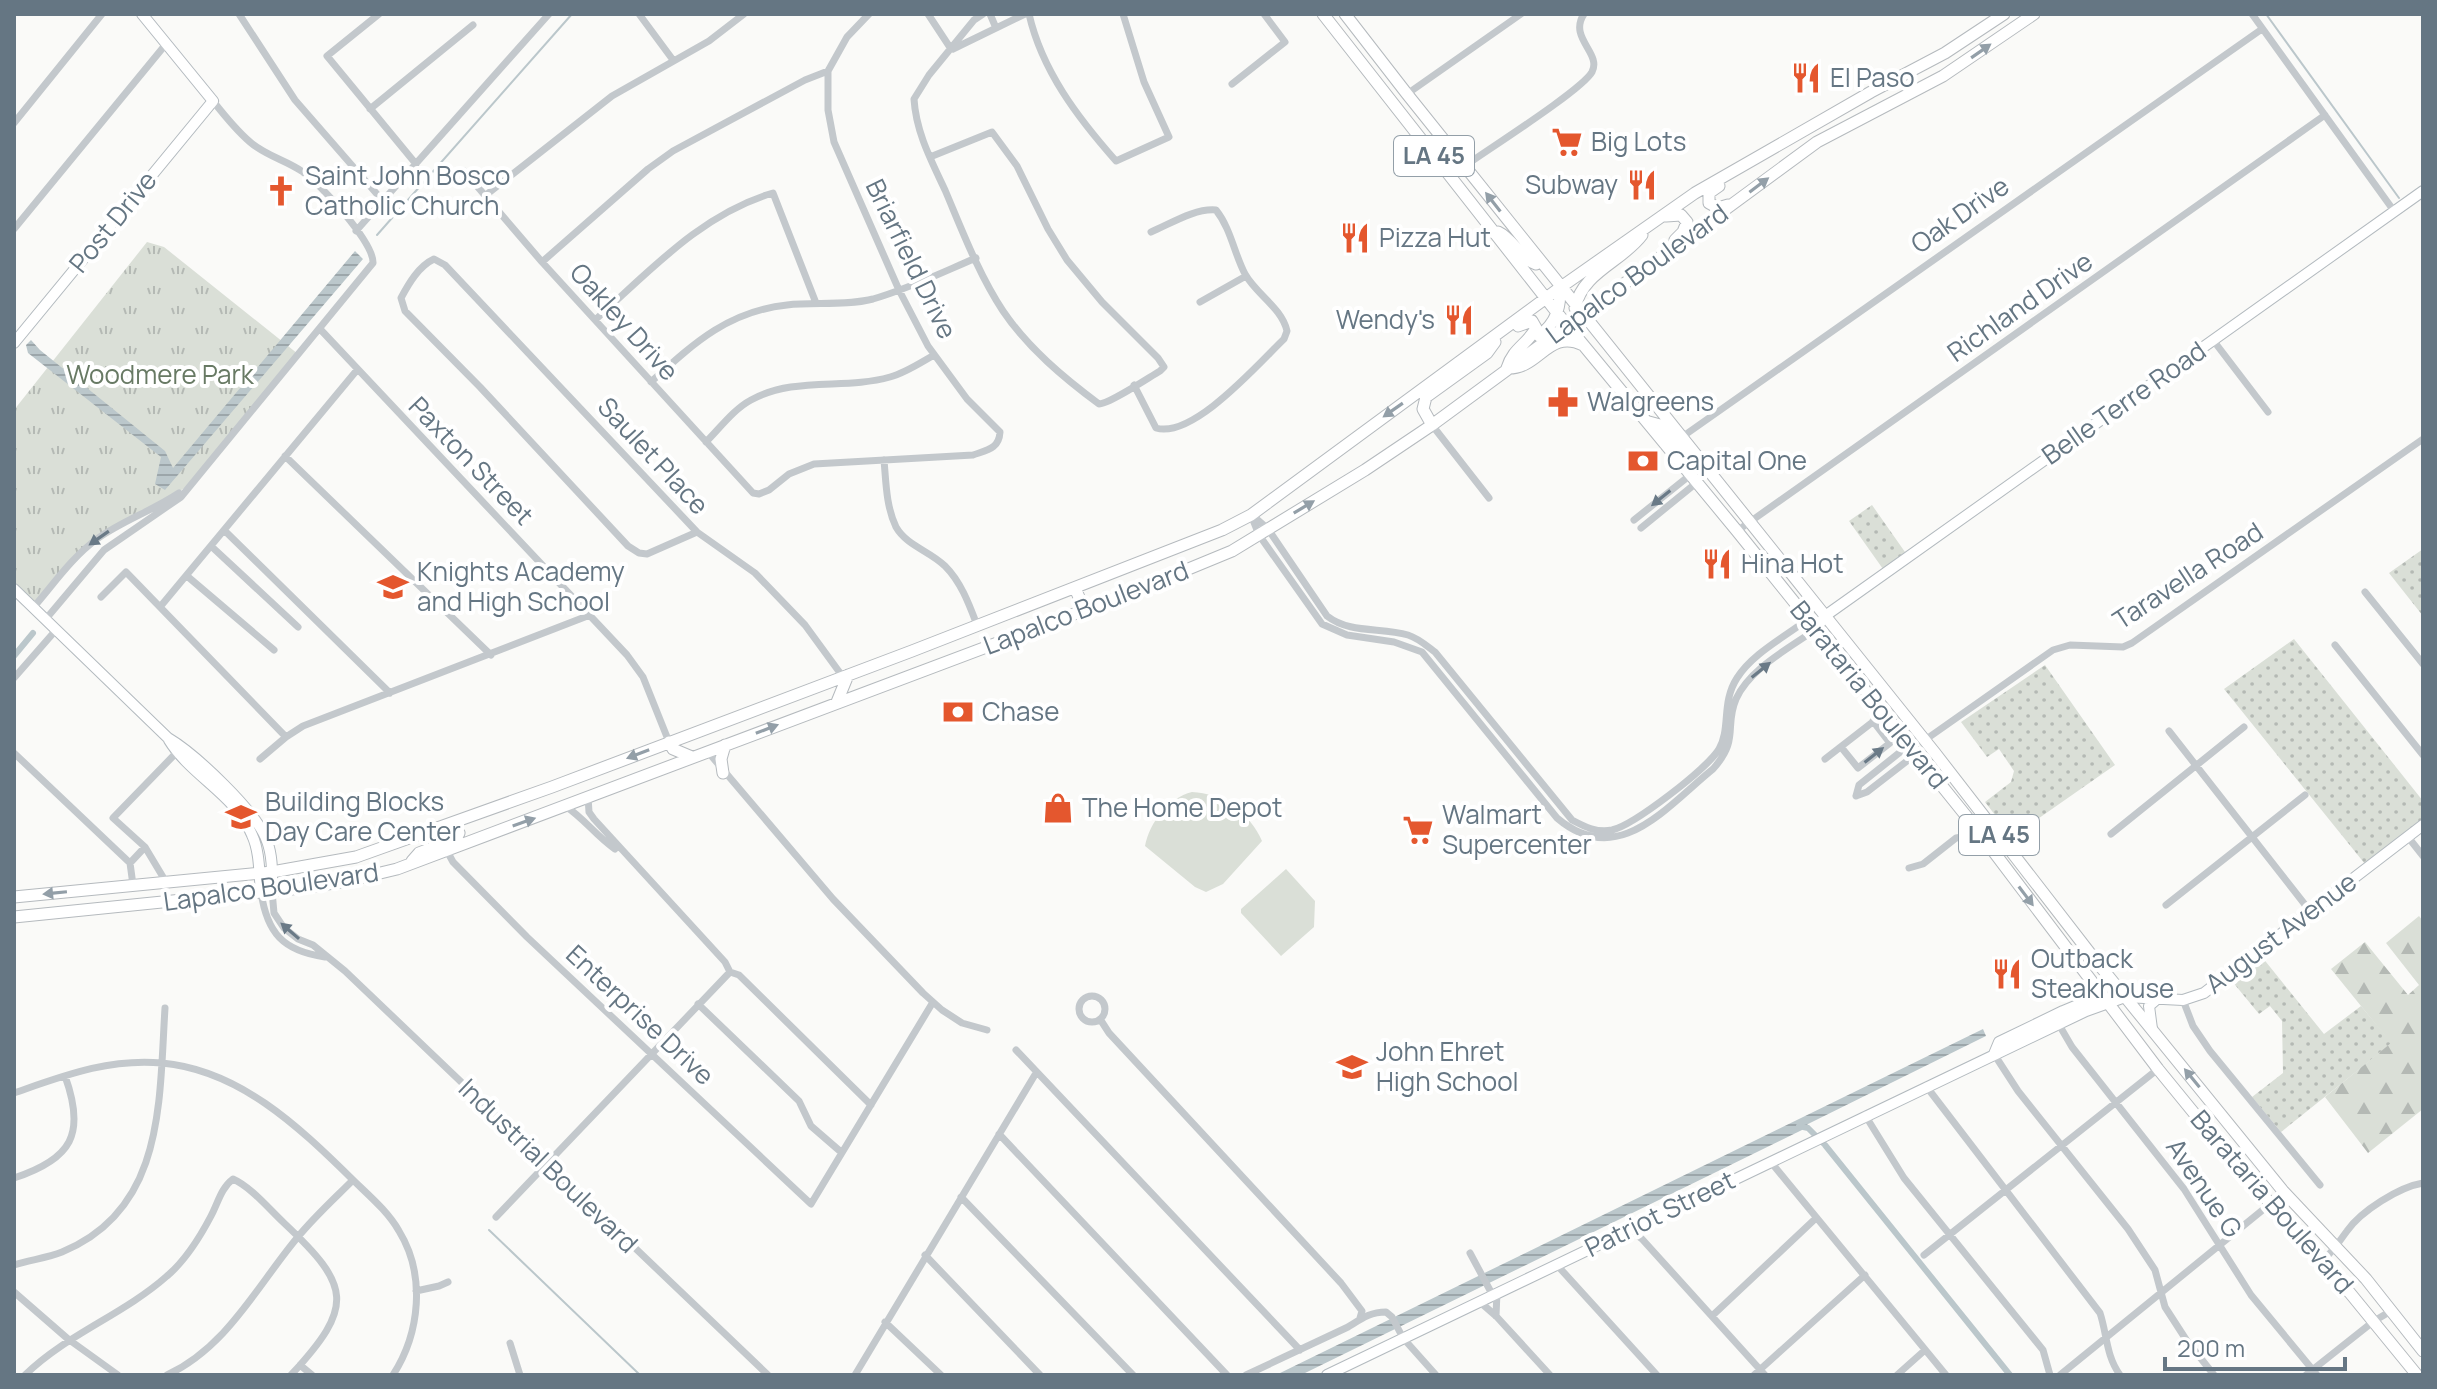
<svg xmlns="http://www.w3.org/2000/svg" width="2437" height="1389" viewBox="0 0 2437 1389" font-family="Manrope,sans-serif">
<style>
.grass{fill:url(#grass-dots)}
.forest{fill:url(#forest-firs)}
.park{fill:url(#park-tufts)}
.garden{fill:#dadfd7}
.water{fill:url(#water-rules)}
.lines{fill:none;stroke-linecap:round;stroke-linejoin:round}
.stream{stroke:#bbc7cb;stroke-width:2}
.canal{stroke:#bbc7cb;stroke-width:6}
.secondary-casing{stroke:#b3babf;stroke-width:12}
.primary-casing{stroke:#b5babe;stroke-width:13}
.street{stroke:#c3c8cc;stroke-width:7}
.secondary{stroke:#fff;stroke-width:10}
.primary{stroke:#fff;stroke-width:11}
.oneway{fill:#939fa8}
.oneway2{fill:#6a7a87}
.labels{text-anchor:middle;stroke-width:8;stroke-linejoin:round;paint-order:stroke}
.shield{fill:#fff;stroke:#939fa8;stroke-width:2}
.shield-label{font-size:24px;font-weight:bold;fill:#657683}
.poi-label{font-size:26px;fill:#657683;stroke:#fff;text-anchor:start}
.street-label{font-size:26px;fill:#657683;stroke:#fff}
.park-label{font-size:26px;fill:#687a64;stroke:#fff}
</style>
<defs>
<pattern id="grass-dots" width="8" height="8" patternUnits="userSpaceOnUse" patternTransform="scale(2)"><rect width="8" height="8" fill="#dadfd7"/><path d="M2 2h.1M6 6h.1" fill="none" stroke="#b4b9b4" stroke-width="1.8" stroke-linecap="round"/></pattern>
<pattern id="forest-firs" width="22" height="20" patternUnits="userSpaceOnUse" patternTransform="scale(2)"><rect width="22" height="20" fill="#dadfd7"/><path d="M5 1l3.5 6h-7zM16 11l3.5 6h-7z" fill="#b4b9b4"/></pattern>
<pattern id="park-tufts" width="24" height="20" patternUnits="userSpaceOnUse" patternTransform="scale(2)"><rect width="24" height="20" fill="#dadfd7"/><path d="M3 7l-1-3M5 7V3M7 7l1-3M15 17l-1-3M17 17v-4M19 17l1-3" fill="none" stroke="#b4b9b4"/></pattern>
<pattern id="water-rules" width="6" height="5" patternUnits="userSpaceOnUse" patternTransform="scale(2)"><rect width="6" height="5" fill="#bbc7cb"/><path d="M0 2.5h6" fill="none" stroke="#9ca6aa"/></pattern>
</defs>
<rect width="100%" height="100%" fill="#fafaf8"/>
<path class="grass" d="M1872 505 1905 552 1883 569 1849 521Z
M2423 549V616L2389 573Z
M2294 639 2423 801V820L2365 864 2224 689Z
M2045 665 2115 765 2012 837 1985 802 2011 782 2014 771 1999 749 1987 757 1961 722Z
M2262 957 2324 1034 2361 1006 2392 1043 2281 1132 2252 1097 2283 1073 2282 1021 2270 1006 2259 1014 2231 980Z"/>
<path class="forest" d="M2419 916 2423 921V1109L2368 1153 2325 1097 2391 1043 2331 969 2365 942 2408 995 2419 985 2386 943Z"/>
<path class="park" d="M147 242 164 247 298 354 190 485 98 538 33 608 14 589V410Z"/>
<path class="garden" d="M1192 792C1221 793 1251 814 1262 841L1223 884 1206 892 1195 887 1145 846C1150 822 1168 798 1192 792Z
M1286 869 1315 901 1314 927 1281 956 1241 913V909Z"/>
<path class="water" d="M355 251 363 259 165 490 155 484 161 457 28 353 26 345 31 340 40 350 165 451 173 468Z
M1983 1029 1986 1036 1808 1124 1802 1130 1301 1375H1276Z"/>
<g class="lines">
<path class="stream" d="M2266 14 2399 198
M377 235 572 14
M489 1230 640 1375"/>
<path class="canal" d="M14 656 33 633
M1799 1126 1808 1128 1825 1145 2010 1375"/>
<g class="secondary-casing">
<path id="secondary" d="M14 343 213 101 142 14
M14 589 168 738C195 754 257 812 267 841 273 857 272 874 272 891
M1816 629 1825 616 2423 191
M169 740C191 776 236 795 252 835 260 852 259 874 261 892
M2152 1029 2149 1006 2157 999
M1994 1054 1999 1042 2063 1011 2087 1001 2103 1003
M1327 1375 2086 1011 2125 997 2183 1000 2204 993 2423 825"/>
</g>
<g class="primary-casing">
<path id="primary" d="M1323 14 1566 324 1737 531 1975 827 2158 1069 2238 1167 2350 1293 2417 1375
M1345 14 1407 94 1935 753 2096 961 2283 1191 2366 1279 2423 1351
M1719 186 1709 193V203L1718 208 1728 205
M1666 216 1681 215 1687 222 1683 232 1675 240
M1498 232C1513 239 1521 259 1536 264L1540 261
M1575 308C1582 272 1622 262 1642 235
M1518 326 1532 321 1536 328C1528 344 1513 348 1507 368 1539 370 1548 328 1583 345
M1539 336C1556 323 1562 307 1559 285
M1649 422 1660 425 1695 467 1699 469 1705 465
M1432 425 1423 409 1426 397 1487 353 1495 342
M1075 588 1084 609
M837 702 848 675
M669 742 673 749 692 757
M723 773 721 759 725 745
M412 861 419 853 456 839 459 833 451 824
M14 897 272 872 356 857 552 787 912 651 1222 530 1251 515 1561 287 1695 193 1871 92 1945 53 2004 14
M14 917 301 888 347 881 397 869 1135 591 1232 551 1365 470 1432 425 1817 142 1943 76 2034 14"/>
</g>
<path class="street" d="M239 14 295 100 383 201
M379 14 327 56 416 164
M639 14 673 60
M928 14 951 49
M990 14 996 28
M1029 14C1042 71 1078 118 1116 161L1169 137 1144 82 1123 14
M2252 14 2394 211
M953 49 1025 14
M1232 84 1285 42 1264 14
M1407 94 1521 14
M370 109 473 25
M14 123 102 14
M930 157 992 132 1017 166 1048 229 1067 260 1102 302 1158 358 1164 367 1160 371C1148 378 1109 404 1099 404 1064 378 1028 348 1003 311 979 275 962 230 945 190 931 160 916 132 914 99L929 75 974 20 983 14
M1465 166C1487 150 1582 90 1592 72 1602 53 1568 38 1584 14
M464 171 542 262 753 493 759 494 769 490 789 474 814 464 973 455C987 450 999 449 1000 432L967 399 928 346 899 290 834 142 828 110V71L847 37 869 14
M486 195 612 96 709 41 744 14
M14 229 166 44
M356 231 549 14
M542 262 648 169 673 151 805 80 828 71
M1200 302 1246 276
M595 320C649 272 701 214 773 193L816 303
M320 329 627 655 643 677 669 742
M2213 340 2268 412
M651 382C693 344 728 311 787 305 815 302 846 306 873 299 908 289 943 272 976 258
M1134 385 1156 428C1193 439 1258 364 1284 339L1287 331C1282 308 1256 294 1245 274 1234 253 1231 229 1216 210 1195 208 1170 224 1151 232
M1432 425 1489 498
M1682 437 2262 29
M706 442C720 428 734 409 751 400 795 376 844 390 890 377 905 373 920 363 934 355
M285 456 491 655
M884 460C886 482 886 506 896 527 907 546 930 551 945 566 961 582 969 604 977 625
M1251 515 1259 535 1322 624 1347 635 1394 642 1422 652 1557 818C1618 870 1666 807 1713 769 1740 739 1724 727 1736 699 1750 668 1790 648 1816 629
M1253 516 1268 529 1327 616C1350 634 1381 627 1408 635 1418 638 1427 646 1435 652L1572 820C1585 827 1597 833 1612 830 1634 825 1708 768 1719 749 1731 728 1721 703 1737 678 1753 653 1785 637 1808 619
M1634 520 1689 476
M1641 528 1695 484
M224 530 390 693
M1737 531 2325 115
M697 532 647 554 639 553 628 546 480 387 405 311 401 298C409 283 419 266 434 259L445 265 697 532 755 573 805 625 843 677
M211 546 298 627
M187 576 274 650
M2365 592 2423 664
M101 597 126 572 286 737
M160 607 357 370
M33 608C53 585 72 557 97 539 122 521 152 511 179 493
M45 620 104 550 181 497 373 263C374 243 321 184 303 172 286 160 266 156 250 142 236 130 224 115 213 101
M2335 645 2423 755
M14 678 56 630
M2169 731 2310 911
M1925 740 2053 650 2070 645 2123 647 2132 643 2423 439
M1841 747 1858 768 1890 743 1873 721
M708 752 833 899 923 993 942 1010 962 1023 987 1030
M14 753 130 863 145 847
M260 759 286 737 303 726 590 615
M1825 759 1883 714
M1856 796 1859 785 1909 745
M1856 796 1867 792 1916 754
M588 797 589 812 594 819 725 962 730 972 739 975 871 1105
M565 806C584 818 596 836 615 849
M2111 834 2244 727
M2408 837 2423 856
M447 851 453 862 527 937 811 1204 933 1002
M130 863 133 885
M1909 868 1923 864 1956 838 1962 837 1975 827
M166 882 145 847 113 818 178 751
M272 891 274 913 284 928 298 939 313 945 345 971 768 1375
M261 892C267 933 283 951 325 957
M2166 905 2305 795
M1079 1009a13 13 0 1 1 26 0a13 13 0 1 1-26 0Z
M2183 1000 2193 1026 2210 1051 2320 1185
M698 1004 799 1101 811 1126 841 1152
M1100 1019 1109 1033 1341 1283 1362 1311 1360 1318
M2058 1023 2072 1047 2184 1189 2251 1295 2317 1375
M1016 1050 1300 1350
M1994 1054 2018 1091 2128 1229 2155 1270 2165 1307 2187 1341 2214 1375
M1926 1086 2100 1313C2107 1334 2106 1356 2120 1375
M14 1093C63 1076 109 1058 162 1063 239 1070 298 1126 350 1177 367 1194 387 1210 399 1231 426 1275 420 1333 393 1375
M1865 1115 1904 1178 2043 1350 2050 1375
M999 1134 1227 1375
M1770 1161 1946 1375
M14 1178C72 1159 86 1134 65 1076
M961 1197 1133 1375
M496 1217 730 972
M1629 1229 1642 1239 1765 1375
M1470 1253 1492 1294
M925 1255 1040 1375
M1924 1255 2158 1069
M2322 1261C2333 1252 2338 1243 2347 1231 2361 1211 2399 1187 2423 1183
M1556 1264 1657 1375
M14 1265C29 1260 47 1258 62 1252 165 1210 159 1102 165 1008
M416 1291 439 1286 448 1282
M14 1292 68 1339 118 1375
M1480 1302 1496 1316 1550 1375
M1496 1316 1497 1292
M1712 1316 1815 1219
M885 1322 941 1375
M510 1343 520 1375
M300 1365 312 1375
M25 1375C67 1334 123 1315 167 1276 186 1260 200 1237 211 1216 218 1203 221 1188 233 1179 251 1187 269 1209 284 1223 351 1286 355 1306 291 1375
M167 1375C227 1347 257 1286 297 1238 314 1217 334 1199 353 1180
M855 1375 1036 1073
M1246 1375 1348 1327C1361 1319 1370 1312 1386 1312L1392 1317 1403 1338 1436 1375
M1754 1375 1865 1275
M1897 1375 1925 1350
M2060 1375 2270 1204
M2306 1375 2374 1321 2391 1311"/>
<use href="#secondary" class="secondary"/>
<use href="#primary" class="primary"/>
</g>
<defs><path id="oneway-solid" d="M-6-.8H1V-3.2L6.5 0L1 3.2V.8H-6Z" transform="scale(2)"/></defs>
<g class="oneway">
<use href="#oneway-solid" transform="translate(1981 51) rotate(-35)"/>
<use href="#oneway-solid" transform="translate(1759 185) rotate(-37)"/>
<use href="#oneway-solid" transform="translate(1493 202) rotate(-128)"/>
<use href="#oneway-solid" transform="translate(1393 410) rotate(145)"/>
<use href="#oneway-solid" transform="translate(1304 507) rotate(-31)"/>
<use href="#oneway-solid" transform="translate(767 729) rotate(-21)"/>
<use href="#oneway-solid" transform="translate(638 754) rotate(159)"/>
<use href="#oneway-solid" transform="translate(524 822) rotate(-19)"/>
<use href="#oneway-solid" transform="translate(55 893) rotate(174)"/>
<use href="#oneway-solid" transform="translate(2026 896) rotate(53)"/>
<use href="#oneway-solid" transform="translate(2192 1078) rotate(-129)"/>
</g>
<g class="oneway2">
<use href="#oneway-solid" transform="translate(1661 498) rotate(141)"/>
<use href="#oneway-solid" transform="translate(99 538) rotate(145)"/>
<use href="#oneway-solid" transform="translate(1761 670) rotate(-39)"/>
<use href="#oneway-solid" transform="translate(1874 755) rotate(-38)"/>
<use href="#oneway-solid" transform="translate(290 931) rotate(-139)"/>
</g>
<defs>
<g id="restaurant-bare" transform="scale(2.4)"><path d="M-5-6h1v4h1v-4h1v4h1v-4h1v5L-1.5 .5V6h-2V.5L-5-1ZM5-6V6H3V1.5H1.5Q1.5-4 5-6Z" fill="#e4572e" stroke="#fff" stroke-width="2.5" paint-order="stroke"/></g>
<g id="supermarket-bare" transform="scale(2.4)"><path d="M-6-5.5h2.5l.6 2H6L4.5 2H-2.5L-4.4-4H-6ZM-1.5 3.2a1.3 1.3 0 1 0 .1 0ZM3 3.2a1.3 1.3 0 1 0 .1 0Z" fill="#e4572e" stroke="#fff" stroke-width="2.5" paint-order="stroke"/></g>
<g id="church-bare" transform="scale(2.4)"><path d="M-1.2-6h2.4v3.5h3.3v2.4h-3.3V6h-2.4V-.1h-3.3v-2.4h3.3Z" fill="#e4572e" stroke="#fff" stroke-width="2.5" paint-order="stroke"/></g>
<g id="pharmacy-bare" transform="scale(2.4)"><path d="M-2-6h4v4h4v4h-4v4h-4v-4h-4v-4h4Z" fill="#e4572e" stroke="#fff" stroke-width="2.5" paint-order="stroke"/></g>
<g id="bank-bare" transform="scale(2.4)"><path d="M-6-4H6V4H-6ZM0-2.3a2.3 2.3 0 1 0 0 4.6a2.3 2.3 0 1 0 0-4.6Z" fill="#e4572e" stroke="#fff" stroke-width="2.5" paint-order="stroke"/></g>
<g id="school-bare" transform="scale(2.4)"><path d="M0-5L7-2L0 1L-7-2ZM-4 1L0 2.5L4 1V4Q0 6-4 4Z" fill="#e4572e" stroke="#fff" stroke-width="2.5" paint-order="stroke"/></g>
<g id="shop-bare" transform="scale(2.4)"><path d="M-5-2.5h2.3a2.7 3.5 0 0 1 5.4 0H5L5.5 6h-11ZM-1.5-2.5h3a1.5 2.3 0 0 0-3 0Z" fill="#e4572e" stroke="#fff" stroke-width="2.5" paint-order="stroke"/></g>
</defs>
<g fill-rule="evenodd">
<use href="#restaurant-bare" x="1806" y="78"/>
<use href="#supermarket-bare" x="1567" y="142"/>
<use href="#restaurant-bare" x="1642" y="185"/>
<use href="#church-bare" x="281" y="191"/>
<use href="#restaurant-bare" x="1355" y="238"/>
<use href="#restaurant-bare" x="1459" y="320"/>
<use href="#pharmacy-bare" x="1563" y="402"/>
<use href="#bank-bare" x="1643" y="461"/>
<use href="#restaurant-bare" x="1717" y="564"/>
<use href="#school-bare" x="393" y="587"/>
<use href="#bank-bare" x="958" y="712"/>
<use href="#shop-bare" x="1058" y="808"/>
<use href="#school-bare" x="241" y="817"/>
<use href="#supermarket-bare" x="1418" y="830"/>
<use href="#restaurant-bare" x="2007" y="974"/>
<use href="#school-bare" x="1352" y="1067"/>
</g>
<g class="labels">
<g class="shield">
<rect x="1394" y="136" width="80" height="40" rx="6"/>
<rect x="1959" y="815" width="80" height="40" rx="6"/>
</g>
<g class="shield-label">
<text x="1434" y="164">LA 45</text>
<text x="1999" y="843">LA 45</text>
</g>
<g class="poi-label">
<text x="1830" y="87">El Paso</text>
<text x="1591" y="151">Big Lots</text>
<text x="305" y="185">Saint John Bosco<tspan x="305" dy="30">Catholic Church</tspan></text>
<text x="1618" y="194" text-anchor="end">Subway</text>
<text x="1379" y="247">Pizza Hut</text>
<text x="1435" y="329" text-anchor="end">Wendy's</text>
<text x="1587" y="411">Walgreens</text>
<text x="1667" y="470">Capital One</text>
<text x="1741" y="573">Hina Hot</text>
<text x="417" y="581">Knights Academy<tspan x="417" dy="30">and High School</tspan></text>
<text x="982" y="721">Chase</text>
<text x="265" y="811">Building Blocks<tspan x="265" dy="30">Day Care Center</tspan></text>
<text x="1082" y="817">The Home Depot</text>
<text x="1442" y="824">Walmart<tspan x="1442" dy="30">Supercenter</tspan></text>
<text x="2031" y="968">Outback<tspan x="2031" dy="30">Steakhouse</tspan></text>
<text x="1376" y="1061">John Ehret<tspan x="1376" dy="30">High School</tspan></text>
</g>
<g class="street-label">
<text transform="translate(1960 215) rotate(-35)" y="9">Oak Drive</text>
<text transform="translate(113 222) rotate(-51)" y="9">Post Drive</text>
<text transform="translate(911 259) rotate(64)" y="9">Briarfield Drive</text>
<text transform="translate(1637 274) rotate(-36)" y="9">Lapalco Boulevard</text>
<text transform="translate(2020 307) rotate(-35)" y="9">Richland Drive</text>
<text transform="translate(624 322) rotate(48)" y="9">Oakley Drive</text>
<text transform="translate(2124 403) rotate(-35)" y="9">Belle Terre Road</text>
<text transform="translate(653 456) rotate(47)" y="9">Saulet Place</text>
<text transform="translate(471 461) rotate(46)" y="9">Paxton Street</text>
<text transform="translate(2188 576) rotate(-33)" y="9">Taravella Road</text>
<text transform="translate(1086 608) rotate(-21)" y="9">Lapalco Boulevard</text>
<text transform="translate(1869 695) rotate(51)" y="9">Barataria Boulevard</text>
<text transform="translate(271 887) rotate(-8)" y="9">Lapalco Boulevard</text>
<text transform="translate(2281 933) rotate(-37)" y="9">August Avenue</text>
<text transform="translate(640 1015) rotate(43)" y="9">Enterprise Drive</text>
<text transform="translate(548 1166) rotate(44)" y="9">Industrial Boulevard</text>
<text transform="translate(2204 1188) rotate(56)" y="9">Avenue G</text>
<text transform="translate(2272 1202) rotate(49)" y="9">Barataria Boulevard</text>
<text transform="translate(1660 1214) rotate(-26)" y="9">Patriot Street</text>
</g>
<g class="park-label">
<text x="160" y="384">Woodmere Park</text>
</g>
</g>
<rect width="2437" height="1389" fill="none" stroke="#657683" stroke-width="32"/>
<path d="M2165 1357v12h180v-12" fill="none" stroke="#657683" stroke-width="4"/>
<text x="2177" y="1357" font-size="24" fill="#657683" stroke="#ffffff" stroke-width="6" paint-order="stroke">200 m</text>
</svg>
